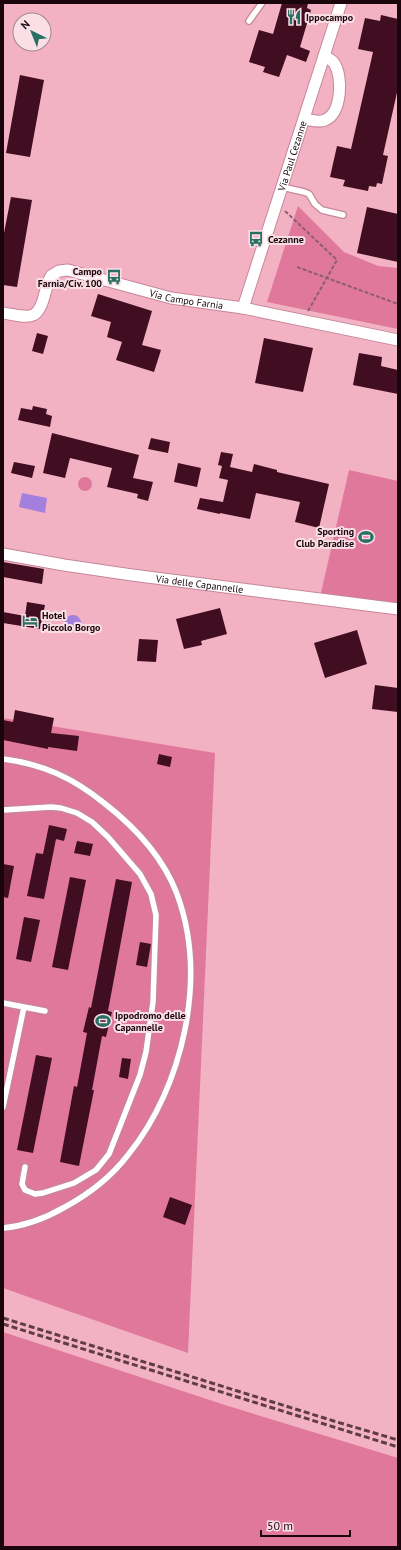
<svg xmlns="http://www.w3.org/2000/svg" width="401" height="1550" viewBox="0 0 401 1550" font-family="'PT Sans',sans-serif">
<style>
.green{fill:#e0789b}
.water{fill:#a380dd}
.building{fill:#400d21}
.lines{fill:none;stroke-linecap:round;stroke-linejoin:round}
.lane-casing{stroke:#c6879a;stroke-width:8}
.street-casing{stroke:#c6879a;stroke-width:13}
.path{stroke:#8c5f6c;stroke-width:2;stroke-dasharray:4 2;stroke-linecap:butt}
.lane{stroke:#fff;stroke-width:5.5}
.street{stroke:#fff;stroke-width:11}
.rail{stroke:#5f3c47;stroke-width:3;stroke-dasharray:6 3;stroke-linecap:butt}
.labels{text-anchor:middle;stroke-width:4;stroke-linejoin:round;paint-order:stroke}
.poi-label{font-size:10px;font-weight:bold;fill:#1a050c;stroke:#fbdfe6;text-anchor:start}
.street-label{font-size:10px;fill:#1a050c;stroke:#fbdfe6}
</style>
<rect width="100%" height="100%" fill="#f3b1c4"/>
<path class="green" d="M298 206 344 252 378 266 398 268V329L267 302Z
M349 470 398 481V604L321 593Z
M78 484a7 7 0 1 1 14 0a7 7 0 1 1-14 0Z
M3 718 215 753 188 1353 3 1288Z
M3 1332 225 1405 398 1458V1547H3Z"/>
<path class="water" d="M22 493 47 498 45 513 19 507Z
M65 623a8 8 0 1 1 16 0a8 8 0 1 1-16 0Z"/>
<path class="building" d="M282 3H308L307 8 311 10 300 47 310 51 306 62 287 55 279 77 263 72 265 67 249 62 259 30 273 34Z
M381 15 398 19V88L383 155 388 156 382 184 377 183 376 187 369 186 368 191 343 186 345 180 330 177 337 146 351 149 373 52 358 49 365 18 380 21Z
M20 75 44 80 30 157 6 153Z
M11 197 32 200 17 287 3 285V238Z
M367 207 398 214V262L357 253Z
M98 294 152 311 142 345 161 350 154 372 116 360 122 342 107 337 111 322 91 316Z
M37 333 48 336 43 354 32 351Z
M264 338 313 348 303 392 255 383Z
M359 353 382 357 381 366 398 370V394L353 385Z
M33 406 47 409 46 414 52 416 50 427 18 420 21 408 32 410Z
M52 433 139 455 133 478 153 482 148 501 137 498 138 494 107 487 112 468 70 458 65 478 43 473Z
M151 438 170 442 168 453 148 449Z
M221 452 233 454 230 467 252 472 254 464 277 470V472L329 484 319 528 295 522 300 502 256 493 250 519 220 513V514L197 509 200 498 223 502 228 480 219 478 222 466 218 465Z
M14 462 35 466 32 478 11 473Z
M178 463 201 468 197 487 174 482Z
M3 562 44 569 42 584 3 577Z
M27 602 45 605 40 629 3 623V612L25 616Z
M220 608 227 634 201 641 202 645 184 649 176 619Z
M357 630 367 664 325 678 314 643Z
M139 639 158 640 156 662 137 661Z
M375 685 398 688V712L372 709Z
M15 710 54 718 51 733 79 736 77 751 48 747V749L3 740V720L13 722Z
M159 754 172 757 170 767 157 764Z
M49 825 67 829 64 841 56 839 44 899 27 896 36 853 43 854Z
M77 841 93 844 90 856 74 853Z
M3 864 14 866 8 898 3 897Z
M70 877 86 880 68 970 52 967Z
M116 879 132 882 108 1011 112 1012 106 1037 102 1036 92 1090H94L79 1166 60 1162 74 1086 77 1087 87 1033 83 1032 89 1007 91 1008Z
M24 917 40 920 31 962 16 959Z
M140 942 151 944 147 967 136 965Z
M36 1055 52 1058 33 1153 17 1150Z
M122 1058 131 1059 128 1079 119 1077Z
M170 1197 192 1205 185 1225 163 1217Z"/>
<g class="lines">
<g class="lane-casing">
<path id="lane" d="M249 21 262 3
M282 187 304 192 309 194 315 204 322 210 343 215
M3 759C43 764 73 778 104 803 135 827 163 857 177 894 208 978 183 1087 128 1155 111 1177 89 1194 65 1207 46 1218 25 1226 3 1228
M3 810 51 807 61 808 77 813 92 822 108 837 140 874 151 894 156 915 153 1002 146 1052 140 1075 109 1154 96 1170 74 1183 43 1193 35 1194 25 1190 22 1184 25 1167
M3 1003 45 1011
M3 1107 24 1007"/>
</g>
<g class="street-casing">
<g id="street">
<path d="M304 119C311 120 319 123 325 120 342 113 343 76 334 63 332 60 328 58 324 56"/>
<path id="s1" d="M243 308 341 3"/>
<path id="s2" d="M3 313C29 317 38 323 45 293 47 287 48 281 51 276L59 271 68 270 171 298 243 308 398 340"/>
<path id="s3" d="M3 554 64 565 132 575 398 609"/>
</g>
</g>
<path class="path" d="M285 211 337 260 308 311
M297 267 398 304"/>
<use href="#lane" class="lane"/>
<use href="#street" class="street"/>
<path class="rail" d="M3 1318 337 1422 398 1440
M3 1324 398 1447"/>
</g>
<defs>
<g id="restaurant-bare" transform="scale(1.2)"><path d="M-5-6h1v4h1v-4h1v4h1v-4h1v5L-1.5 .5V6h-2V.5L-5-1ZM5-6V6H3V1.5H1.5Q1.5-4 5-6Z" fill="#296f63" stroke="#fbdfe6" stroke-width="2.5" paint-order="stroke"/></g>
<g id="bus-bare" transform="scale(1.2)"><path d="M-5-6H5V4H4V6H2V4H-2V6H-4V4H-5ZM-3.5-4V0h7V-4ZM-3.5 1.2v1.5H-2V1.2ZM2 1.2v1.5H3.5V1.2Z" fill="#296f63" stroke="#fbdfe6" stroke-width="2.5" paint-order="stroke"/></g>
<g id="stadium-bare" transform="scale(1.2)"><path d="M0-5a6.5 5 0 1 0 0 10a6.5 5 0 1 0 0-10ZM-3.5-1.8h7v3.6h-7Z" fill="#296f63" stroke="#fbdfe6" stroke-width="2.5" paint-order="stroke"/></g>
<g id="hotel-bare" transform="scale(1.2)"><path d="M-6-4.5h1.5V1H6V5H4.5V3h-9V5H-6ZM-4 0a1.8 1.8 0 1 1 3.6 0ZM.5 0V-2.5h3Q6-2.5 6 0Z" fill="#296f63" stroke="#fbdfe6" stroke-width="2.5" paint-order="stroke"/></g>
</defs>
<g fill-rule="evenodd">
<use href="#restaurant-bare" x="294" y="17"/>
<use href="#bus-bare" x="256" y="239"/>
<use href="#bus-bare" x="114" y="277"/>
<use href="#stadium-bare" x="366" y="537"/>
<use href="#hotel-bare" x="30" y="621"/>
<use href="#stadium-bare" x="103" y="1021"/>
</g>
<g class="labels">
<g class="poi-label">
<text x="306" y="21">Ippocampo</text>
<text x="268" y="243">Cezanne</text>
<text x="102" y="275" text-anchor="end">Campo<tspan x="102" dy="12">Farnia/Civ. 100</tspan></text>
<text x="354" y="535" text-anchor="end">Sporting<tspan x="354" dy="12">Club Paradise</tspan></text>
<text x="42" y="619">Hotel<tspan x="42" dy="12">Piccolo Borgo</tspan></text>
<text x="115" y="1019">Ippodromo delle<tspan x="115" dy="12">Capannelle</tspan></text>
</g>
<g class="street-label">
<text dy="4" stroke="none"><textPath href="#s1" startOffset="160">Via Paul Cezanne</textPath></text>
<text dy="4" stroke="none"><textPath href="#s2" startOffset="215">Via Campo Farnia</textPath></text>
<text dy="4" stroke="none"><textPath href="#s3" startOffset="199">Via delle Capannelle</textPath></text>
</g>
</g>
<rect width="401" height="1550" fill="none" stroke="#1a050c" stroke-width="8"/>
<g transform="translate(32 32) rotate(317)"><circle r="19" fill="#fbdfe6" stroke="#a1888f"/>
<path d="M0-3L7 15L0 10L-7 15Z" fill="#296f63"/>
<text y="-6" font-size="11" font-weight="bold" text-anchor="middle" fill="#1a050c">N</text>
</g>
<path d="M261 1530v6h89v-6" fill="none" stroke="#1a050c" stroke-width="2"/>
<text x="267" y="1530" font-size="12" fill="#1a050c" stroke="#fbdfe6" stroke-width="3" paint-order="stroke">50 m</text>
</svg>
